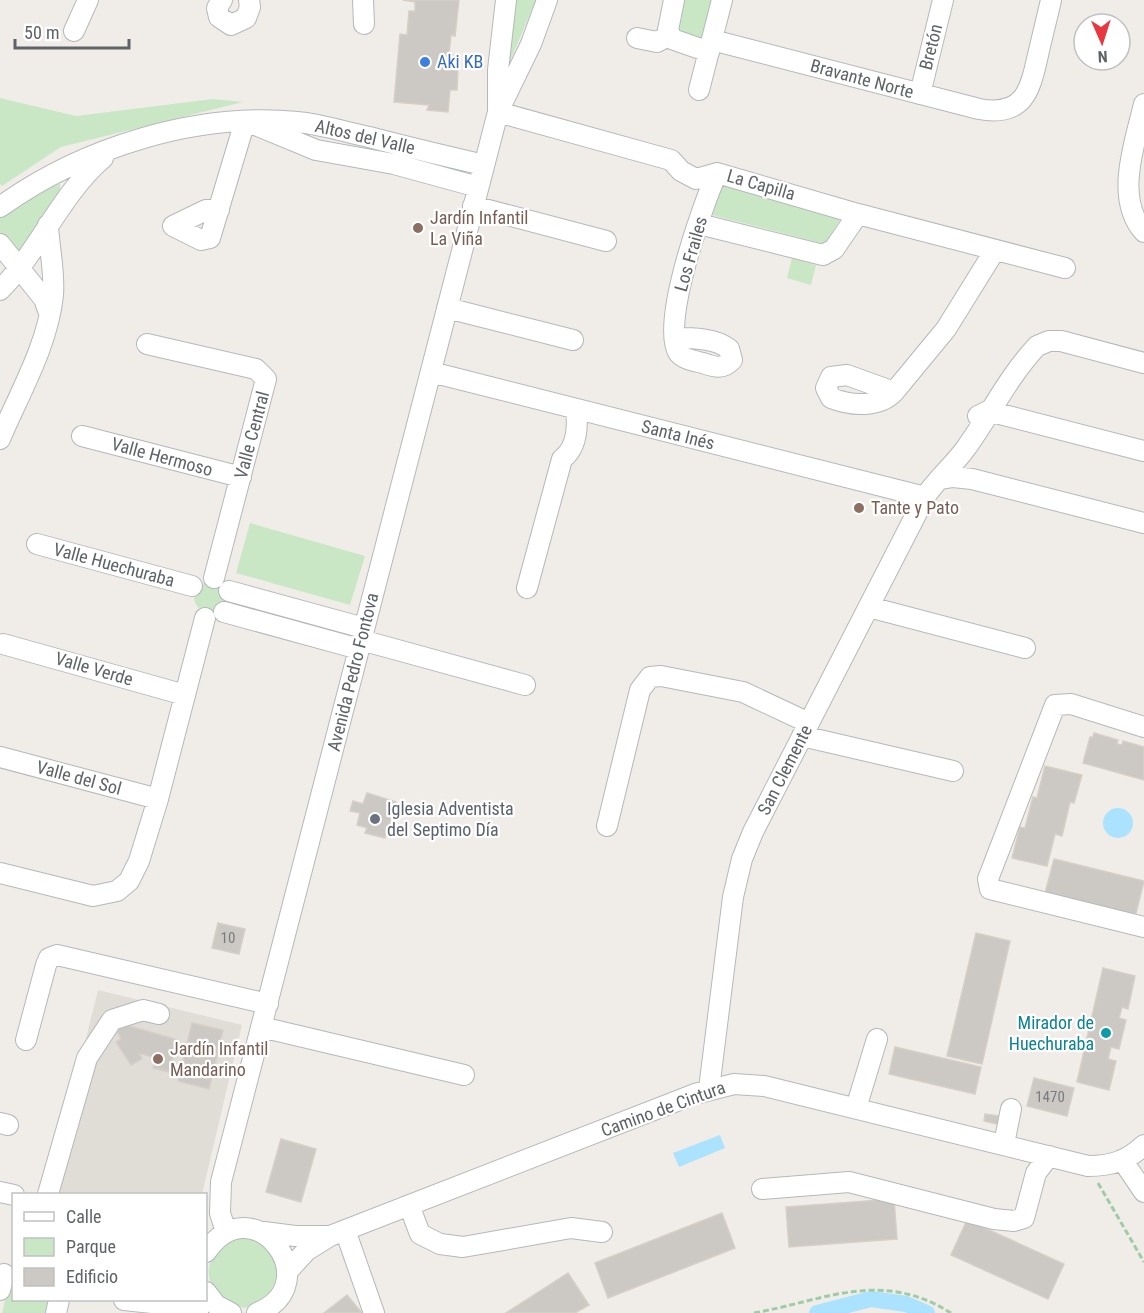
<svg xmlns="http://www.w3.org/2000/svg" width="1144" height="1313" viewBox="0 0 1144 1313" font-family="'Roboto Condensed',sans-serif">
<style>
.education{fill:#e0dcd6}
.green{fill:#c9e7c5}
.water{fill:#abe2fd}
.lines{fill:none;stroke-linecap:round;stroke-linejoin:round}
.canal{stroke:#abe2fd;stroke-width:16}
.building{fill:#ccc8c4;stroke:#d5cfc6;stroke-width:1.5}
.minor-casing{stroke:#b5b8bb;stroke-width:22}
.path{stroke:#9fcba6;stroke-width:3;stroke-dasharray:6 3;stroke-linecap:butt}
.minor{stroke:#fff;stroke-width:20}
.shop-dot{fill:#3f7fe0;stroke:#fff;stroke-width:2}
.education-dot{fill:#8d6e63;stroke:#fff;stroke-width:2}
.worship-dot{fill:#6b7280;stroke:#fff;stroke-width:2}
.culture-dot{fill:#0f9aa8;stroke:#fff;stroke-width:2}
.labels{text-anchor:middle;stroke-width:4.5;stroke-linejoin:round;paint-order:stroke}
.number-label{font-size:15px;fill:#7a7c7e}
.street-label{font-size:18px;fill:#5f6367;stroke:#fff}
.shop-label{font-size:18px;fill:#366cbe;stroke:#fff;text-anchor:start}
.education-label{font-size:18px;fill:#785e54;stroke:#fff;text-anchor:start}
.worship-label{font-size:18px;fill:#5b616d;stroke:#fff;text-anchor:start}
.culture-label{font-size:18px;fill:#0d838f;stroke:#fff;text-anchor:end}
</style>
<rect width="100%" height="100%" fill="#f0ede8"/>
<path class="education" d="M98 990 242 1025 202 1194H59L48 1192Z"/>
<path class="green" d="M513 0H536L502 80Z
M680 0H714L704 40 675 34Z
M0 98 76 116 213 99 243 102 61 147 2 186 0 184Z
M721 182 844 213 825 244 712 215Z
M52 184H60V190L26 249 15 252 0 237V217Z
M792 258 816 265 811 285 787 278Z
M250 523 365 556 350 605 236 573Z
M194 597a15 15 0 1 1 30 0a15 15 0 1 1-30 0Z
M249 1236 276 1254 278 1285C271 1292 262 1304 254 1307 226 1313 193 1279 217 1251 219 1248 223 1242 226 1241 232 1238 243 1238 249 1236Z
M10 1281H13L14 1300H52L49 1313H2Z"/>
<path class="water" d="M1103 823a15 15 0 1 1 30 0a15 15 0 1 1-30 0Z
M720 1135 725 1148 679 1167 673 1153Z"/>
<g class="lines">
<path class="canal" d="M817 1313 871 1299 906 1304 927 1313"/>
</g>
<path class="building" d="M403 0H459L455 36 451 35 449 54 453 55 452 69H458L457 90H450L448 112 427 110 429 105 394 102 400 34 407 35 409 11H415V2Z
M1094 733 1118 740 1117 744 1122 745 1123 741 1144 747V780L1083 763 1090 737H1093Z
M1045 766 1082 775 1074 803 1070 802 1062 836 1055 834 1047 866 1012 858 1020 827 1025 828 1033 797 1037 798Z
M367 793 396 802 385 838 365 833 367 828 357 825 360 813 350 811 353 801 363 804Z
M1054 859 1144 881 1134 921 1043 901Z
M218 923 245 929 239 954 212 948Z
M976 933 1010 941 982 1064 947 1056Z
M1103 968 1135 976 1128 1009 1122 1007 1119 1018 1126 1020 1119 1049 1111 1047 1108 1059 1116 1061 1109 1090 1077 1082Z
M119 1023 178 1040 169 1072 153 1068 156 1058 139 1053 142 1059 131 1065 116 1042 121 1039 117 1031Z
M192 1023 223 1030 209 1089 178 1081Z
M895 1047 981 1067 975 1094 889 1074Z
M1034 1078 1074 1088 1067 1116 1027 1106Z
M985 1114 999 1116 997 1124 984 1121Z
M281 1139 316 1149 301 1202 266 1192Z
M894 1199 897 1239 789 1247 786 1207Z
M722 1213 735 1248 608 1298 595 1263Z
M967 1220 1064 1264 1048 1299 951 1255Z
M568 1273 589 1305 575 1313H506Z
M347 1295 362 1313H324Z"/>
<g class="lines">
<g class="minor-casing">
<path id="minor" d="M222 0 217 8 219 17 231 25 246 18 250 7 249 0
M363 0 364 24
M674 0 668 30 672 39 709 52
M74 31 88 0
M637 38 657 42 670 35
M712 40 979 109C1024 117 1030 91 1038 55 1042 37 1047 18 1051 0
M699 90 722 0
M920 94 943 0
M1144 104C1135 143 1114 198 1144 232
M498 110V70L506 0
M498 112 671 160 681 171 696 179 717 173 858 214 1065 268
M253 124 316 150 394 164 478 187
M473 206 606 241
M0 207C82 148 196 112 297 122 321 124 345 132 369 137 407 147 445 156 484 165
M219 210H206L173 226 201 240 210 238 245 121
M699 224 823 255 834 249 858 214
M0 244 44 299 49 313
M0 290C40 250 60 195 103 158
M447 308 573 340
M675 338C692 338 716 338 729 349L732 360C723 370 714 367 703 363 695 361 682 359 678 352 661 322 703 204 717 173
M147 344 256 369 266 379 214 578
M431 372 925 497
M894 392 847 375 831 377 826 388 831 398C851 406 879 408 894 392L946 329 995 250
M978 416 988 411 1144 451
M82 436 241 477
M0 439C19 394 48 345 53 295 55 272 49 248 48 225
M941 479 953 477 972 479 1144 523
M37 544 192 586
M527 588 562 459C577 448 578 426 576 409
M229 591 364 628
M869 607 1025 648
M224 612 359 649
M361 640 525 685
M3 644 185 695
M1144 727 1071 704 1055 705 988 879 990 889 1144 927
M802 736 953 771
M0 757 158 799
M607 826 640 690 650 677 661 676 743 692 809 723
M0 873 93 896 117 891 129 881 139 861 158 799 205 618
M261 1027 464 1075
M26 1040 46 965 49 958 57 955 268 1004
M709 1089 733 897 742 859 753 832 925 497C936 480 953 466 966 448 990 415 1008 377 1037 346L1049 341H1061L1144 363
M856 1108 877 1039
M0 1123 8 1125
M1004 1144 1011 1109
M1123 1161 1144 1192
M762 1189 849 1182 994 1219 1014 1221 1024 1218 1036 1173 1049 1156
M0 1192 14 1195
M48 1194 87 1058 112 1020 143 1010 159 1014
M409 1205 420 1234 440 1244 463 1247 571 1228 602 1232
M345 1230 374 1313
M226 1232 220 1213 221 1182 498 112 531 44 547 0
M264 1232 295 1236H330
M206 1252C253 1182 330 1284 257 1313
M287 1272 306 1251 330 1236 695 1094 734 1084 764 1086 1088 1166C1111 1166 1127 1161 1144 1145
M0 1290 4 1274
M206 1292 216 1305 231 1313
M124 1300 199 1308
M56 1313 59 1300"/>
</g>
<path class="path" d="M1098 1183 1144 1262
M754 1313C826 1300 881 1269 951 1313"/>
<use href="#minor" class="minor"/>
</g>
<circle class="shop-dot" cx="425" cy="62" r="6"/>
<g class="education-dot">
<circle cx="418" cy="228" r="6"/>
<circle cx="859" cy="508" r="6"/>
<circle cx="158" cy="1059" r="6"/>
</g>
<circle class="worship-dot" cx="375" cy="819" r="6"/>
<circle class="culture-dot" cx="1106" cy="1033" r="6"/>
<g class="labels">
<g class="number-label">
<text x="228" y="943">10</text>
<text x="1050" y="1102">1470</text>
</g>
<g class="street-label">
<text transform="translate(931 47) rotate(-76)" y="6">Bretón</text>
<text transform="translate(862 79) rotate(15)" y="6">Bravante Norte</text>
<text transform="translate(365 137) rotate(13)" y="6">Altos del Valle</text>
<text transform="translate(761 185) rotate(16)" y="6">La Capilla</text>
<text transform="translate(691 254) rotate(-74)" y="6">Los Frailes</text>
<text transform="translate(252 435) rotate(-75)" y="6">Valle Central</text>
<text transform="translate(678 435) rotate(14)" y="6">Santa Inés</text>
<text transform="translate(162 457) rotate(15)" y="6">Valle Hermoso</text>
<text transform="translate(114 565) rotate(15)" y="6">Valle Huechuraba</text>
<text transform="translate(94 669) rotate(16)" y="6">Valle Verde</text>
<text transform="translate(353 672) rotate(-76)" y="6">Avenida Pedro Fontova</text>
<text transform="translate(785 770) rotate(-63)" y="6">San Clemente</text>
<text transform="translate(79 778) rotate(15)" y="6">Valle del Sol</text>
<text transform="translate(663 1109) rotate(-20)" y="6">Camino de Cintura</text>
</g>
<g class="shop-label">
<text x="437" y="68">Aki KB</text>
</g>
<g class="education-label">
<text x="430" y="224">Jardín Infantil<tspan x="430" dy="21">La Viña</tspan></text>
<text x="871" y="514">Tante y Pato</text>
<text x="170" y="1055">Jardín Infantil<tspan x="170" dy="21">Mandarino</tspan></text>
</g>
<g class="worship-label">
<text x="387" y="815">Iglesia Adventista<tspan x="387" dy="21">del Septimo Día</tspan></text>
</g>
<g class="culture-label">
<text x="1094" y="1029">Mirador de<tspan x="1094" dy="21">Huechuraba</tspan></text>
</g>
</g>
<rect x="12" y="1193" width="195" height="108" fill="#ffffff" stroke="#bfc1c2" stroke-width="1.5"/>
<rect x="24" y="1212" width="30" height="9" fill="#ffffff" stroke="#bfc1c2" stroke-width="1.5"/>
<text x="66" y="1223" font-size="18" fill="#5f6367">Calle</text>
<rect x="24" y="1238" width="30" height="18" fill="#c9e7c5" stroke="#bfc1c2" stroke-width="1.5"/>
<text x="66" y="1253" font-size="18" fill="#5f6367">Parque</text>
<rect x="24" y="1268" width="30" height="18" fill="#ccc8c4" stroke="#bfc1c2" stroke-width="1.5"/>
<text x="66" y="1283" font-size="18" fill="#5f6367">Edificio</text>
<g transform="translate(1102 42) rotate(177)"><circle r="28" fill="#ffffff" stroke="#bfc1c2" stroke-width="1.5"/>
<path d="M0-4.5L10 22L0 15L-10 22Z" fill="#e6383e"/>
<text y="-9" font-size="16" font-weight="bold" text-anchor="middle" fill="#5f6367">N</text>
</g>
<path d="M15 39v9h114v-9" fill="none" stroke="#5f6367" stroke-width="3"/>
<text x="24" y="39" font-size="18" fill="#5f6367" stroke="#ffffff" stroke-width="4.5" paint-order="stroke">50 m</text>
</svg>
